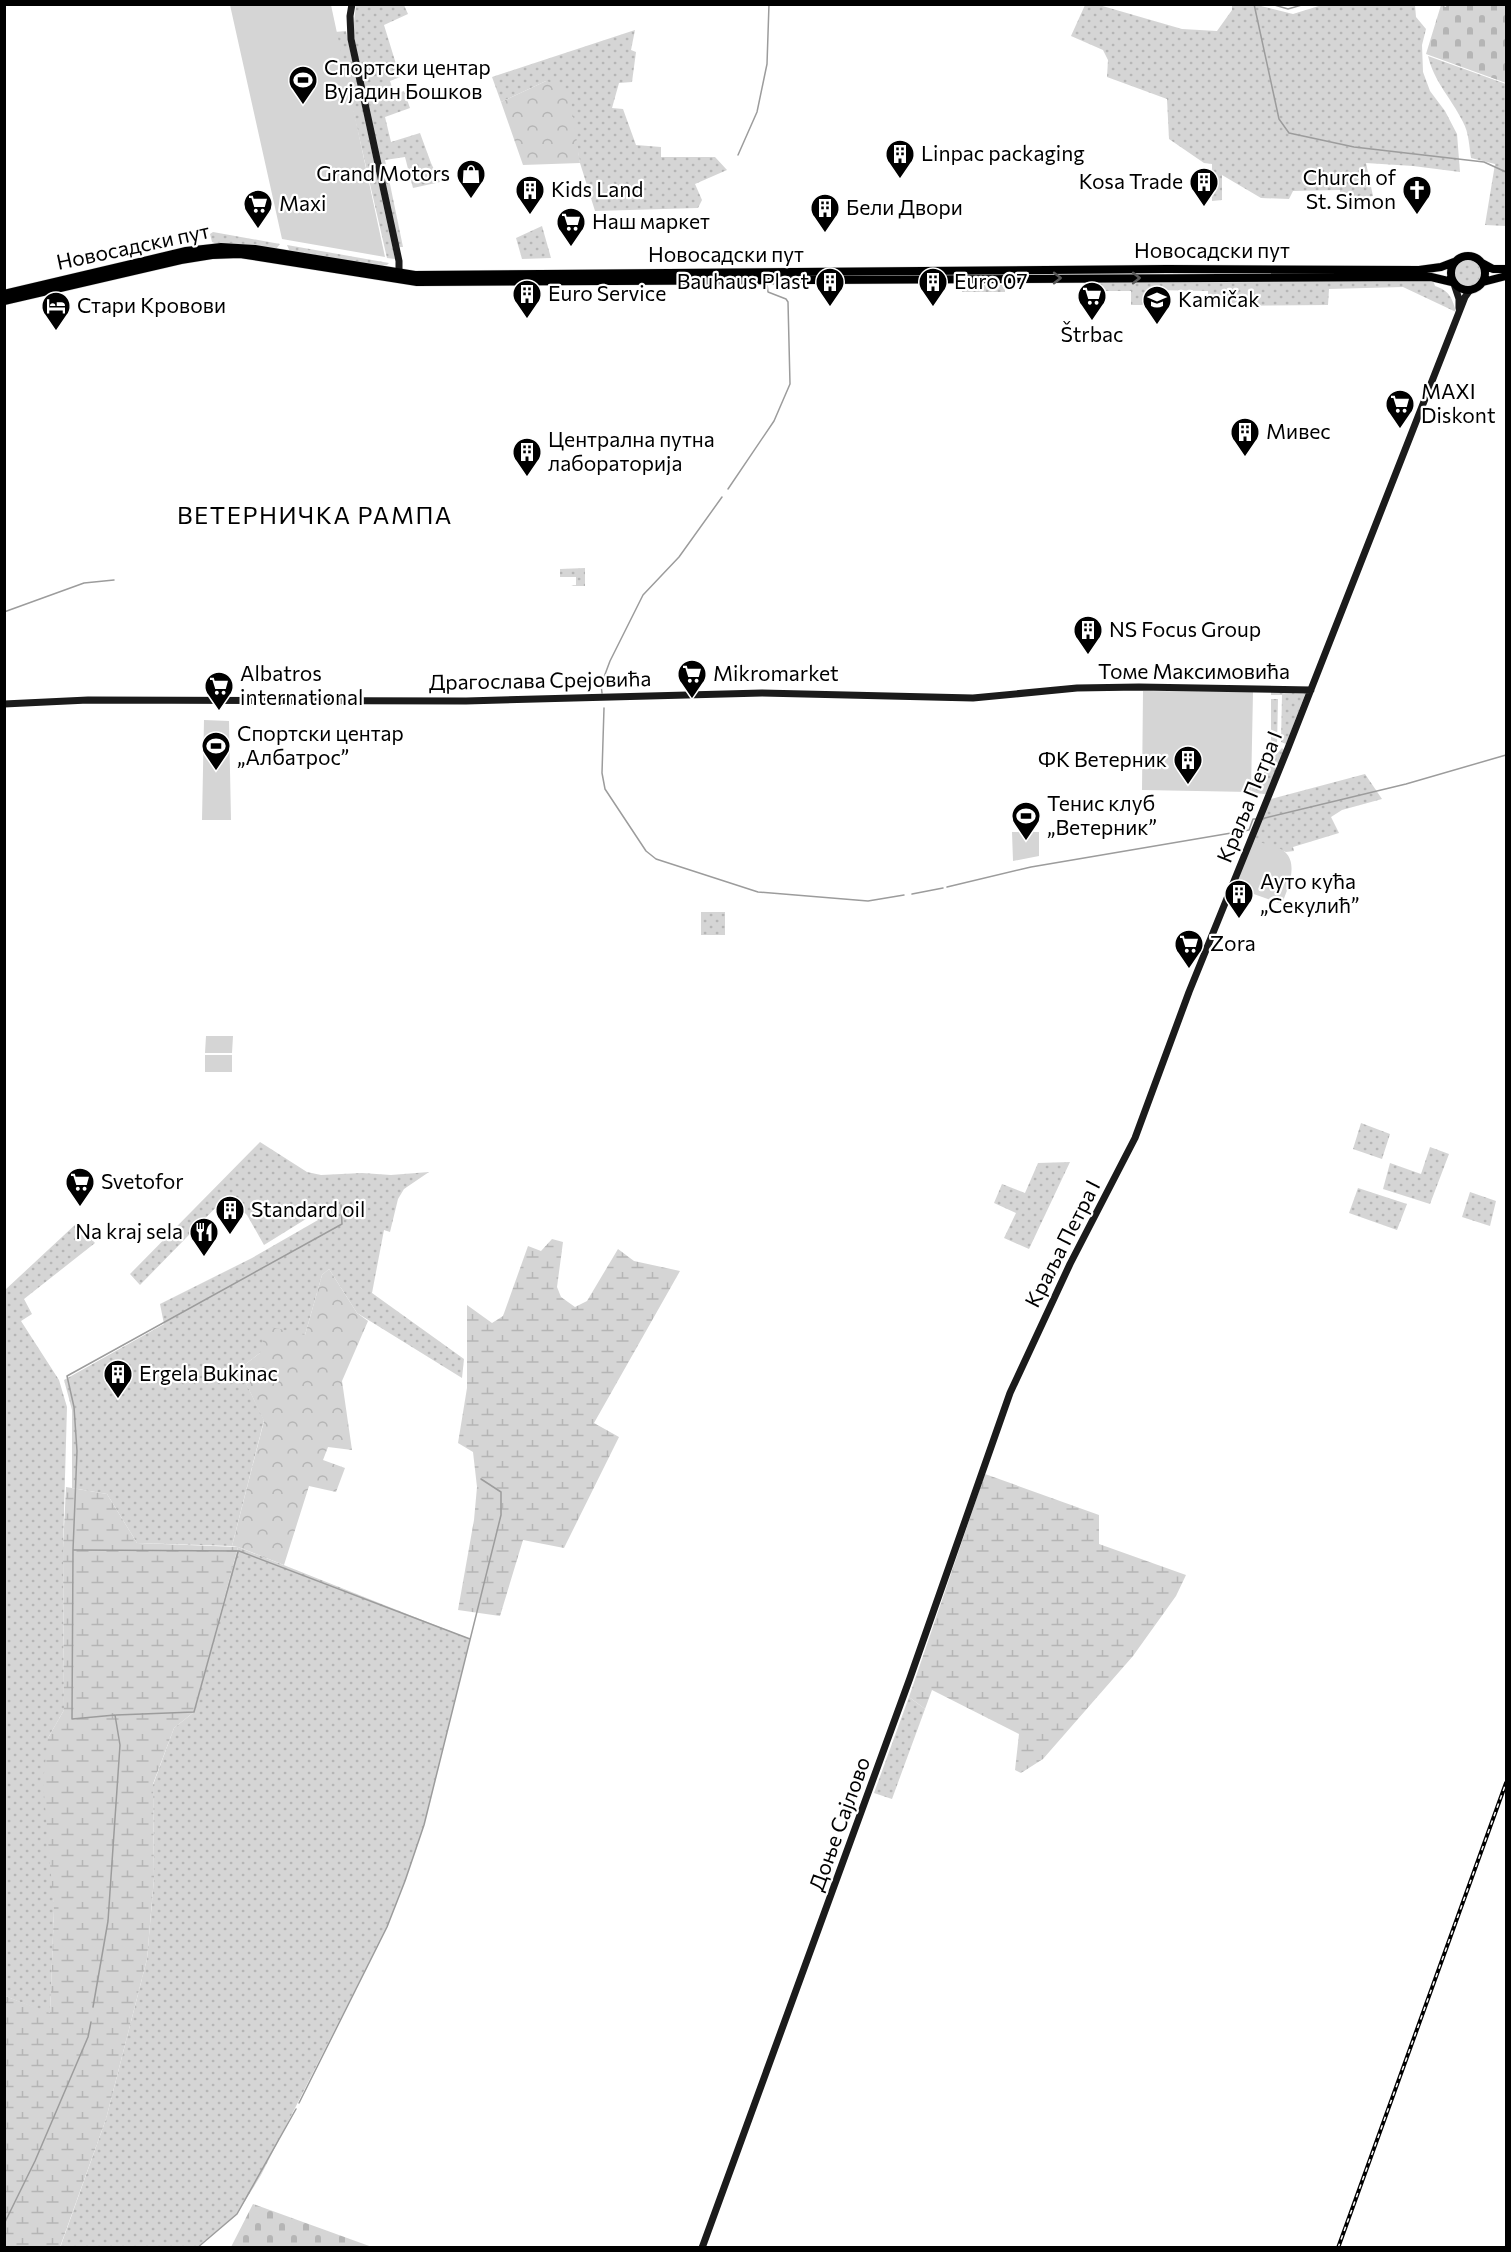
<svg xmlns="http://www.w3.org/2000/svg" width="1511" height="2252" viewBox="0 0 1511 2252" font-family="Commissioner,sans-serif">
<style>
.grass{fill:url(#grass-dots)}
.forest{fill:url(#forest-crowns)}
.wetland{fill:url(#wetland-marsh)}
.cemetery{fill:url(#cemetery-stones)}
.pitch{fill:#d5d5d5}
.lines{fill:none;stroke-linecap:round;stroke-linejoin:round}
.stream{stroke:#9c9c9c;stroke-width:1.5}
.primary-casing{stroke:#dbdbdb;stroke-width:9}
.secondary{stroke:#1b1b1b;stroke-width:7}
.primary{stroke:#000;stroke-width:8}
.rail-casing{stroke:#000;stroke-width:4}
.rail{stroke:#fff;stroke-width:1.5;stroke-dasharray:4.5;stroke-linecap:butt}
.oneway{stroke:#595959}
.labels{text-anchor:middle;stroke-width:4.5;stroke-linejoin:round;paint-order:stroke}
.poi-label{font-size:21px;fill:#000;stroke:#fff;text-anchor:start}
.street-label{font-size:21px;fill:#000;stroke:#fff}
.quarter-label{font-size:24px;letter-spacing:1.5px;fill:#000;stroke:#fff}
</style>
<defs>
<pattern id="grass-dots" width="8" height="8" patternUnits="userSpaceOnUse" patternTransform="scale(1.5)"><rect width="8" height="8" fill="#d5d5d5"/><path d="M2 2h.1M6 6h.1" fill="none" stroke="#b5b5b5" stroke-width="1.8" stroke-linecap="round"/></pattern>
<pattern id="forest-crowns" width="20" height="18" patternUnits="userSpaceOnUse" patternTransform="scale(1.5)"><rect width="20" height="18" fill="#d5d5d5"/><path d="M2 6a3 3 0 1 1 6 0M12 15a3 3 0 1 1 6 0" fill="none" stroke="#b5b5b5"/></pattern>
<pattern id="wetland-marsh" width="20" height="14" patternUnits="userSpaceOnUse" patternTransform="scale(1.5)"><rect width="20" height="14" fill="#d5d5d5"/><path d="M1 5h8M5 5V1M11 12h8M15 12V8" fill="none" stroke="#b5b5b5"/></pattern>
<pattern id="cemetery-stones" width="16" height="16" patternUnits="userSpaceOnUse" patternTransform="scale(1.5)"><rect width="16" height="16" fill="#d5d5d5"/><path d="M2 7V4a2 2 0 0 1 4 0v3zM10 15v-3a2 2 0 0 1 4 0v3z" fill="#b5b5b5"/></pattern>
</defs>
<rect width="100%" height="100%" fill="#fff"/>
<path class="grass" d="M356 5H404L408 14 384 25 400 77 390 81 394 94 404 91 410 108 385 117 391 142 420 133 431 163 440 182 413 188 405 157 385 160 403 247H400L398 244 357 54 353 30Z
M1085 5H1099L1182 29 1217 31 1232 10V5H1257L1293 14 1322 5H1415L1416 17 1426 29 1422 45 1423 72 1430 91 1445 111 1457 134 1460 172 1413 166 1366 163 1373 196 1340 201V190L1293 191 1289 199 1261 198 1222 175V200L1212 201V164L1204 163 1169 139 1167 99 1107 77 1108 60 1103 50 1071 36Z
M635 30 631 50 636 52 632 82 619 83 612 108 623 109 636 145 661 147V157H715L727 170 695 184 702 200 698 208 595 211 580 163 576 141 546 81 501 102 492 77Z
M346 31 395 259 387 258 335 32Z
M1428 56 1506 84V226L1485 225 1495 164 1471 158C1469 146 1469 133 1463 122 1452 99 1434 82 1428 56Z
M542 226 551 258 522 259 516 238Z
M213 232 280 244 276 249 217 244 212 242 210 234Z
M287 245 389 263 387 265 376 266 290 252Z
M1455 273a13 13 0 1 1 26 0a13 13 0 1 1-26 0Z
M1433 280 1435 286C1450 291 1452 298 1456 312L1403 287 1329 289 1328 305 1208 306V291L1152 290 1151 305H1131V291H1101V306H1084V284H1100L1101 282Z
M961 285H1005V292H962Z
M585 568V586H571L576 585V577H560V569Z
M1271 690 1306 692 1286 744 1281 742 1282 695H1271Z
M1271 699H1278L1277 746 1271 751Z
M1282 748 1284 750 1266 794 1251 793 1252 779H1264V770H1269L1272 759Z
M1365 774 1382 799 1342 810 1331 817 1339 833 1293 847 1294 851 1286 852 1252 840 1271 799Z
M701 912H725V935H701Z
M1361 1123 1390 1134 1382 1159 1353 1149Z
M260 1142 307 1172 321 1175 362 1173 391 1175 429 1172 404 1189 398 1199 390 1232 384 1230 372 1293 464 1359 462 1378 357 1313 329 1269 322 1275 305 1335 260 1353 239 1369 264 1420 232 1546 137 1543 107 1494 72 1488V1410L64 1380 164 1324 160 1304 252 1258 318 1220 314 1214 264 1245 247 1215 227 1196 140 1285 130 1274Z
M1430 1147 1449 1154 1430 1204 1383 1189 1390 1163 1421 1174Z
M1070 1162 1029 1249 1004 1238 1016 1213 994 1203 1002 1184 1025 1193 1038 1163Z
M1358 1188 1407 1204 1397 1230 1349 1213Z
M1470 1192 1496 1201 1490 1226 1462 1217Z
M77 1223 95 1243 24 1299 32 1314 21 1321 59 1380 67 1407 63 1548 64 1710 48 1738 54 1910 50 2014 5 1996V1290Z
M238 1547 470 1639 424 1825 405 1881 387 1927 261 2175 237 2214 197 2247 60 2248 106 2119 147 1959 154 1878 153 1785 174 1728 194 1712Z
M909 1697 925 1709 892 1799 874 1793Z"/>
<path class="forest" d="M546 81 564 86 570 95 580 163 523 165 501 102Z
M329 1269 357 1313 368 1321 342 1381 352 1450 328 1447 323 1460 345 1468 336 1492 309 1486 284 1565 238 1547 232 1546 264 1421 239 1369 260 1353 267 1326 305 1335 322 1275Z"/>
<path class="wetland" d="M552 1239 563 1242 557 1287 561 1297 575 1307 587 1301 618 1249 634 1261 680 1271 594 1423 619 1437 564 1548 523 1540 500 1616 458 1610 474 1520 477 1487 473 1452 458 1443 467 1388V1305L492 1323 503 1316 528 1246 541 1251Z
M985 1474 1099 1515V1544L1186 1575 1176 1596 1133 1656 1043 1759 1021 1773 1015 1770 1019 1734 932 1690 925 1709 909 1697Z
M66 1487 107 1494 137 1543 238 1547 194 1712 174 1728 153 1784 154 1878 147 1959 106 2119 60 2247H5V1996L50 2013 54 1910 43 1782 48 1738 64 1710 63 1548Z"/>
<path class="cemetery" d="M1447 4 1506 5V83L1426 54 1441 5 1446 7Z
M253 2204 372 2247H231Z"/>
<path class="pitch" d="M230 5H331L385 257 282 239Z
M1143 691 1253 692 1251 792 1142 790Z
M204 720 229 721 231 820H202Z
M1012 832H1039V856L1013 861Z
M1252 840C1261 843 1278 846 1285 852 1299 865 1287 890 1282 904L1234 887Z
M206 1036H233L232 1053H205Z
M205 1055H232V1072H205Z"/>
<g class="lines">
<path class="stream" d="M1254 4 1279 119 1289 133 1354 147 1484 162 1506 172
M1271 4 1288 9 1305 4
M738 155 757 112 767 64 769 4
M728 489 774 421 790 384 788 302 786 299 768 292 767 284
M4 612 84 583 114 580
M602 693 601 685 610 661 643 595 679 557 722 497
M604 708 602 773 605 789 646 851 656 859 758 892 868 901 904 895
M1261 819 1406 784 1506 755
M947 887 1031 867 1249 830 1253 819H1256
M912 894 943 888
M74 1550 239 1551 470 1639
M116 1715 194 1712 238 1552
M93 2007 108 1921 120 1745 115 1715 72 1719 73 1550 77 1451 74 1407 67 1376 342 1224 341 1205
M299 2103 387 1927 405 1881 424 1825 501 1515V1492L481 1479
M4 2224 35 2161 88 2037 91 2022
M197 2248 237 2214 296 2109"/>
<g class="primary-casing">
<path id="primary" d="M1451 273a17 17 0 1 1 34 0a17 17 0 1 1-34 0Z
M1482 263 1493 269H1506
M1483 282 1506 276
M4 294 186 251 221 247 255 249 415 275 1167 269 1419 270 1441 267 1454 262
M4 301 181 260 212 255 240 254 417 282 1431 277 1452 282"/>
</g>
<path class="secondary" d="M352 4 350 16 351 39 399 261V276
M1454 284 1459 299V308
M4 704 88 700 466 701 762 693 973 698 1077 688 1139 687 1311 690
M702 2248 910 1678 1010 1393 1070 1264 1135 1138 1189 992 1288 748 1465 297 1470 290"/>
<use href="#primary" class="primary"/>
<g class="rail-casing">
<path id="rail" d="M1338 2248 1506 1783"/>
</g>
<use href="#rail" class="rail"/>
</g>
<defs><path id="oneway-chevron" d="M-2-3.5L2.5 0L-2 3.5" fill="none" stroke-width="1.6" stroke-linecap="round" stroke-linejoin="round" transform="scale(1.5)"/></defs>
<g class="oneway">
<use href="#oneway-chevron" transform="translate(1057 278)"/>
<use href="#oneway-chevron" transform="translate(1136 278)"/>
</g>
<defs>
<g id="stadium-pin" transform="scale(1.5)"><path d="M0 17L-7.5 6A9.5 9.5 0 1 1 7.5 6Z" fill="#000" stroke="#fff"/><path d="M0-5a6.5 5 0 1 0 0 10a6.5 5 0 1 0 0-10ZM-3.5-1.8h7v3.6h-7Z" fill="#fff"/></g>
<g id="building-pin" transform="scale(1.5)"><path d="M0 17L-7.5 6A9.5 9.5 0 1 1 7.5 6Z" fill="#000" stroke="#fff"/><path d="M-4-6H4V6H1V3H-1V6H-4ZM-2.5-4.3h1.7v1.8h-1.7ZM.8-4.3h1.7v1.8H.8ZM-2.5-1h1.7V.8h-1.7ZM.8-1h1.7V.8H.8Z" fill="#fff"/></g>
<g id="shop-pin" transform="scale(1.5)"><path d="M0 17L-7.5 6A9.5 9.5 0 1 1 7.5 6Z" fill="#000" stroke="#fff"/><path d="M-5-2.5h2.3a2.7 3.5 0 0 1 5.4 0H5L5.5 6h-11ZM-1.5-2.5h3a1.5 2.3 0 0 0-3 0Z" fill="#fff"/></g>
<g id="church-pin" transform="scale(1.5)"><path d="M0 17L-7.5 6A9.5 9.5 0 1 1 7.5 6Z" fill="#000" stroke="#fff"/><path d="M-1.2-6h2.4v3.5h3.3v2.4h-3.3V6h-2.4V-.1h-3.3v-2.4h3.3Z" fill="#fff"/></g>
<g id="supermarket-pin" transform="scale(1.5)"><path d="M0 17L-7.5 6A9.5 9.5 0 1 1 7.5 6Z" fill="#000" stroke="#fff"/><path d="M-6-5.5h2.5l.6 2H6L4.5 2H-2.5L-4.4-4H-6ZM-1.5 3.2a1.3 1.3 0 1 0 .1 0ZM3 3.2a1.3 1.3 0 1 0 .1 0Z" fill="#fff"/></g>
<g id="school-pin" transform="scale(1.5)"><path d="M0 17L-7.5 6A9.5 9.5 0 1 1 7.5 6Z" fill="#000" stroke="#fff"/><path d="M0-5L7-2L0 1L-7-2ZM-4 1L0 2.5L4 1V4Q0 6-4 4Z" fill="#fff"/></g>
<g id="hotel-pin" transform="scale(1.5)"><path d="M0 17L-7.5 6A9.5 9.5 0 1 1 7.5 6Z" fill="#000" stroke="#fff"/><path d="M-6-4.5h1.5V1H6V5H4.5V3h-9V5H-6ZM-4 0a1.8 1.8 0 1 1 3.6 0ZM.5 0V-2.5h3Q6-2.5 6 0Z" fill="#fff"/></g>
<g id="restaurant-pin" transform="scale(1.5)"><path d="M0 17L-7.5 6A9.5 9.5 0 1 1 7.5 6Z" fill="#000" stroke="#fff"/><path d="M-5-6h1v4h1v-4h1v4h1v-4h1v5L-1.5 .5V6h-2V.5L-5-1ZM5-6V6H3V1.5H1.5Q1.5-4 5-6Z" fill="#fff"/></g>
</defs>
<g fill-rule="evenodd">
<use href="#stadium-pin" x="303" y="80"/>
<use href="#building-pin" x="900" y="154"/>
<use href="#shop-pin" x="471" y="174"/>
<use href="#building-pin" x="1204" y="182"/>
<use href="#building-pin" x="530" y="190"/>
<use href="#church-pin" x="1417" y="190"/>
<use href="#supermarket-pin" x="258" y="204"/>
<use href="#building-pin" x="825" y="208"/>
<use href="#supermarket-pin" x="571" y="222"/>
<use href="#building-pin" x="830" y="282"/>
<use href="#building-pin" x="933" y="282"/>
<use href="#building-pin" x="527" y="294"/>
<use href="#supermarket-pin" x="1092" y="296"/>
<use href="#school-pin" x="1157" y="300"/>
<use href="#hotel-pin" x="56" y="306"/>
<use href="#supermarket-pin" x="1400" y="404"/>
<use href="#building-pin" x="1245" y="432"/>
<use href="#building-pin" x="527" y="452"/>
<use href="#building-pin" x="1088" y="630"/>
<use href="#supermarket-pin" x="692" y="674"/>
<use href="#supermarket-pin" x="219" y="686"/>
<use href="#stadium-pin" x="216" y="746"/>
<use href="#building-pin" x="1188" y="760"/>
<use href="#stadium-pin" x="1026" y="816"/>
<use href="#building-pin" x="1239" y="894"/>
<use href="#supermarket-pin" x="1189" y="944"/>
<use href="#supermarket-pin" x="80" y="1182"/>
<use href="#building-pin" x="230" y="1210"/>
<use href="#restaurant-pin" x="204" y="1232"/>
<use href="#building-pin" x="118" y="1374"/>
</g>
<g class="labels">
<g class="poi-label">
<text x="324" y="75">Спортски центар<tspan x="324" dy="24">Вујадин Бошков</tspan></text>
<text x="921" y="161">Linpac packaging</text>
<text x="450" y="181" text-anchor="end">Grand Motors</text>
<text x="1396" y="185" text-anchor="end">Church of<tspan x="1396" dy="24">St. Simon</tspan></text>
<text x="1183" y="189" text-anchor="end">Kosa Trade</text>
<text x="551" y="197">Kids Land</text>
<text x="279" y="211">Maxi</text>
<text x="846" y="215">Бели Двори</text>
<text x="592" y="229">Наш маркет</text>
<text x="809" y="289" text-anchor="end">Bauhaus Plast</text>
<text x="954" y="289">Euro 07</text>
<text x="548" y="301">Euro Service</text>
<text x="1178" y="307">Kamičak</text>
<text x="77" y="313">Стари Кровови</text>
<text x="1092" y="342" text-anchor="middle">Štrbac</text>
<text x="1421" y="399">MAXI<tspan x="1421" dy="24">Diskont</tspan></text>
<text x="1266" y="439">Мивес</text>
<text x="548" y="447">Централна путна<tspan x="548" dy="24">лабораторија</tspan></text>
<text x="1109" y="637">NS Focus Group</text>
<text x="240" y="681">Albatros<tspan x="240" dy="24">international</tspan></text>
<text x="713" y="681">Mikromarket</text>
<text x="237" y="741">Спортски центар<tspan x="237" dy="24">„Албатрос”</tspan></text>
<text x="1167" y="767" text-anchor="end">ФК Ветерник</text>
<text x="1047" y="811">Тенис клуб<tspan x="1047" dy="24">„Ветерник”</tspan></text>
<text x="1260" y="889">Ауто кућа<tspan x="1260" dy="24">„Секулић”</tspan></text>
<text x="1210" y="951">Zora</text>
<text x="101" y="1189">Svetofor</text>
<text x="251" y="1217">Standard oil</text>
<text x="183" y="1239" text-anchor="end">Na kraj sela</text>
<text x="139" y="1381">Ergela Bukinac</text>
</g>
<g class="street-label">
<text transform="translate(133 247) rotate(-12)" y="7">Новосадски пут</text>
<text x="1212" y="258">Новосадски пут</text>
<text x="726" y="262">Новосадски пут</text>
<text x="1194" y="679">Томе Максимовића</text>
<text transform="translate(540 681) rotate(-1)" y="7">Драгослава Срејовића</text>
<text transform="translate(1250 797) rotate(-68)" y="7">Краља Петра I</text>
<text transform="translate(1063 1244) rotate(-63)" y="7">Краља Петра I</text>
<text transform="translate(840 1824) rotate(-70)" y="7">Доње Сајлово</text>
</g>
<g class="quarter-label">
<text x="315" y="524">ВЕТЕРНИЧКА РАМПА</text>
</g>
</g>
<rect width="1511" height="2252" fill="none" stroke="#000000" stroke-width="12"/>
</svg>
